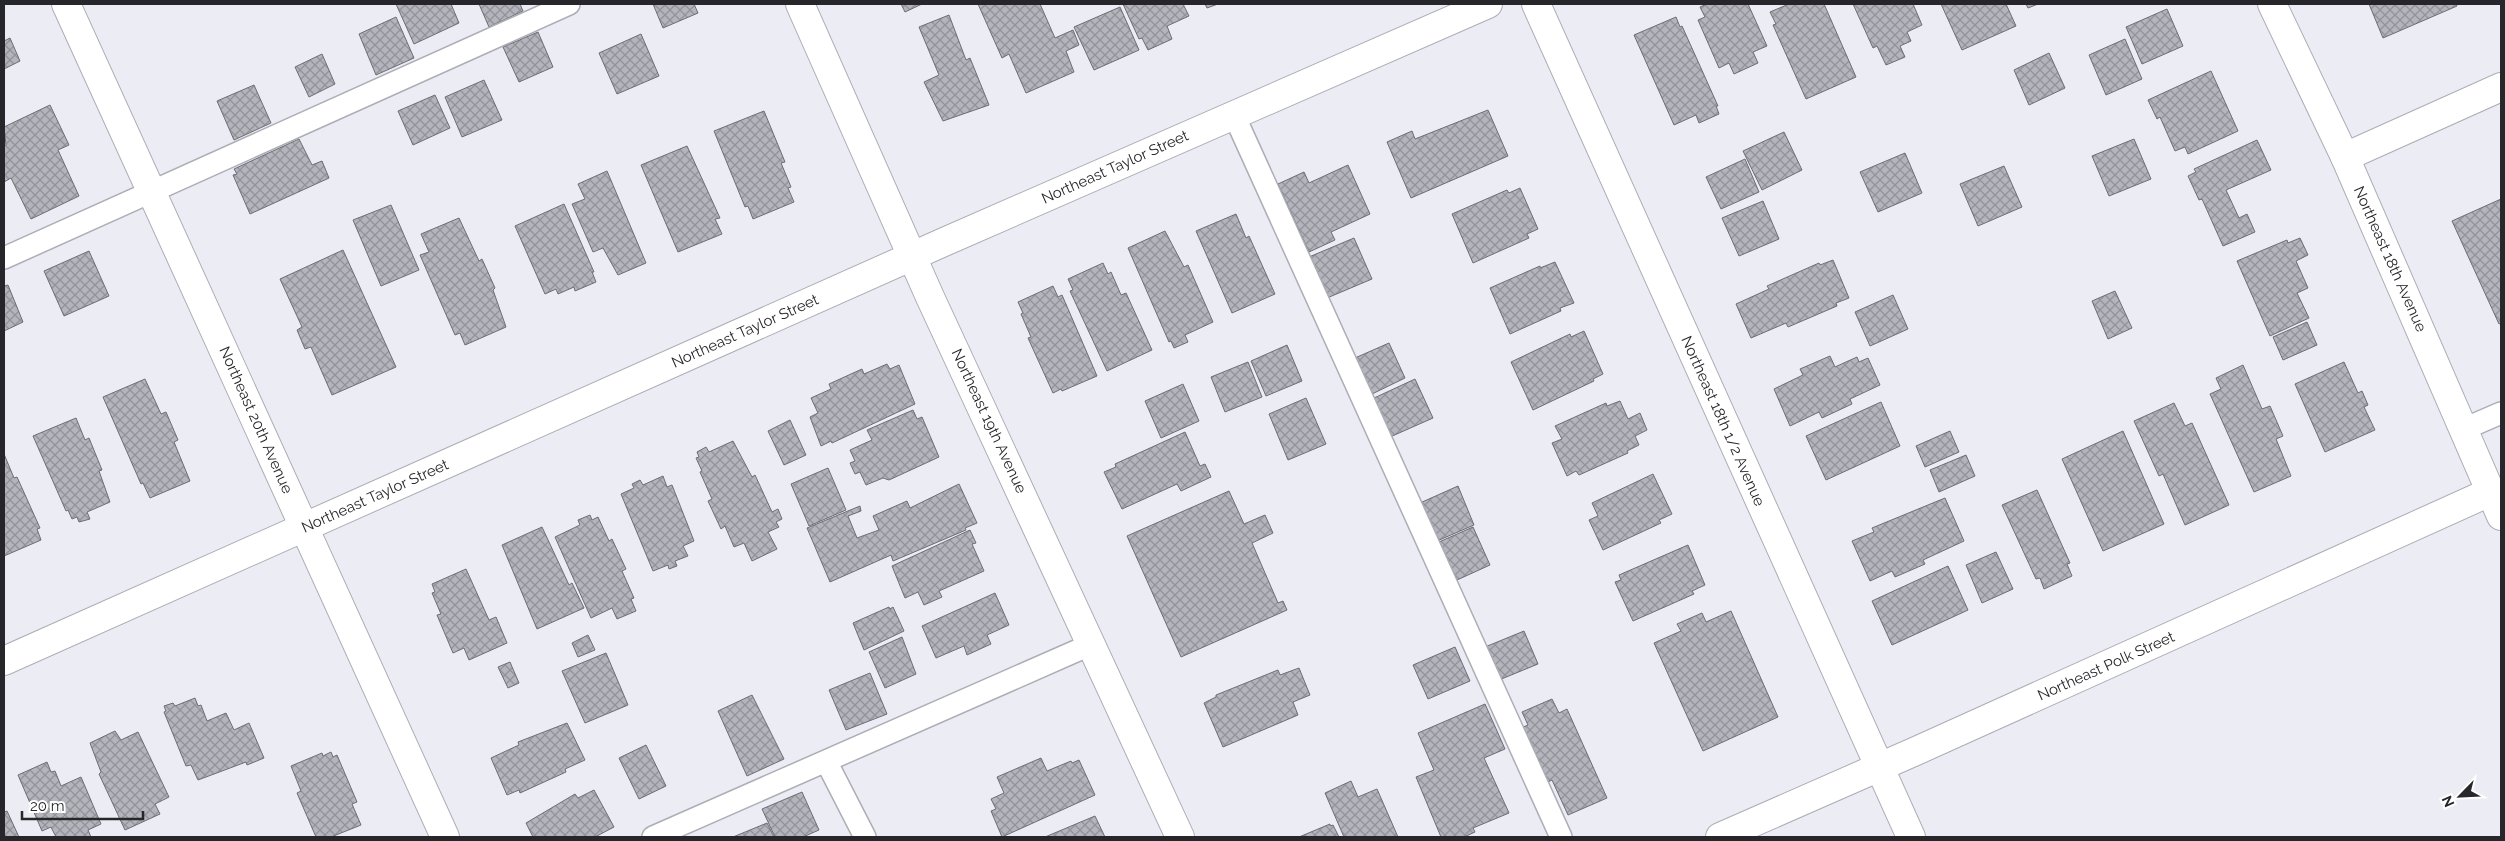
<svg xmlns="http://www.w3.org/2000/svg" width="2505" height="841" viewBox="0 0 2505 841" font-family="Raleway,sans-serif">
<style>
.building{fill:url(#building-cross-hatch);stroke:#6d6d75}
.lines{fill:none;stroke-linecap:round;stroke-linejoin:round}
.lane-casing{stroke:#adadb6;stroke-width:24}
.street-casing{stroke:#adadb6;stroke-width:30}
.secondary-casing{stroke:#adadb6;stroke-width:30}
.lane{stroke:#fff;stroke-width:21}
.street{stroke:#fff;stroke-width:28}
.secondary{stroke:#fff;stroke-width:28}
.labels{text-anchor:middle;stroke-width:4;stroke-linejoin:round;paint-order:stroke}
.street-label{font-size:15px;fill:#27272b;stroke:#fff}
</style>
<defs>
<pattern id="building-cross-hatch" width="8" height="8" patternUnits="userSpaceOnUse" patternTransform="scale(1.25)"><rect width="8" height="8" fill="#b4b4bc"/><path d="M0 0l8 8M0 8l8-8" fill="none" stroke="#929299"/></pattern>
</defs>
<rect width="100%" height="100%" fill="#ececf5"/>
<path class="building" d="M396 4H451L459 23 414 44Z
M479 4H520L523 11 489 27Z
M653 4H694L698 13 663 28Z
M901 4H922L905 12Z
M978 4H1040L1055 38 1073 30 1079 45 1066 51 1074 72 1026 93 1009 54 1002 58Z
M1123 4H1183L1189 16 1167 26 1172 39 1148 50 1142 38 1139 39Z
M1205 4H1218L1207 8Z
M1707 4H1748L1767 46 1753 52 1758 63 1734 74 1729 63 1719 68 1698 20 1705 17 1700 7Z
M1789 4H1824L1856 77 1806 99 1773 25 1776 24 1770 12Z
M1853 4H1913L1922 25 1907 32 1911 41 1900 46 1905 57 1886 65 1877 46 1873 48Z
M1941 4H2006L2016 26 1962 50Z
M2026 4H2038L2028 8Z
M2369 4H2456L2457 6 2383 38Z
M1120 7 1139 50 1094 70 1074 27Z
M2167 9 2183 46 2142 64 2126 27Z
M949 15 966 60 970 58 989 105 943 121 924 82 939 75 919 27Z
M396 17 414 58 376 75 359 34Z
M1676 17 1680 27 1682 26 1718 106H1716L1719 114 1699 123 1696 115 1674 125 1634 35Z
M538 32 553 67 519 82 503 47Z
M641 34 659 76 617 94 599 53Z
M10 38 20 61 4 69V41Z
M2125 39 2142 79 2106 95 2089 55Z
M2049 53 2065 88 2029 105 2014 70Z
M322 54 335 84 309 97 295 67Z
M2211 71 2238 131 2188 154 2185 147 2175 151 2160 117 2157 119 2148 100Z
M484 80 502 120 462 137 445 97Z
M254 85 271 123 234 140 217 101Z
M435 95 450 128 413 145 398 111Z
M50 105 69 145 58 150 79 196 31 219 11 178 4 182V146L6 145 4 127Z
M1488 110 1508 156 1411 198 1387 142 1412 131 1415 139Z
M764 111 785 162 781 163 791 187 788 188 794 202 753 219 748 206 745 207 714 131Z
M1784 132 1802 170 1762 190 1743 151Z
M299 139 312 165 322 161 329 178 250 214 233 175 237 174 234 169Z
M2134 139 2151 179 2109 196 2092 156Z
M2257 140 2271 170 2226 190 2239 218 2247 214 2255 232 2223 246 2202 199 2199 200 2188 176 2196 172 2194 169Z
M687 146 720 218 715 219 722 234 678 252 641 165Z
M1905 153 1922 193 1878 212 1860 172Z
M1745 159 1759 192 1721 209 1706 177Z
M1348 165 1370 214 1331 232 1335 240 1309 252 1278 184 1304 172 1309 183Z
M2004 166 2022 207 1978 226 1960 184Z
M607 171 646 263 618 275 603 248 593 252 572 204 585 199 578 184Z
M1520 188 1538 229 1527 234 1529 238 1473 263 1452 214 1507 190 1509 193Z
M2501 199V323L2499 324 2452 221Z
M1763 201 1779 239 1739 256 1722 218Z
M564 204 594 272H592L596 282 575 291 574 287 558 294 556 289 545 294 515 226Z
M391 205 419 270 381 286 353 220Z
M1236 214 1246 238 1249 236 1275 294 1232 313 1196 231Z
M459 218 479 261 482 259 495 288 493 290 506 327 465 345 460 333 455 335 420 255 429 252 421 234Z
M1165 231 1184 267 1188 265 1213 322 1185 335 1188 342 1174 348 1171 341 1169 342 1128 248Z
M1354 238 1372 279 1327 298 1309 257Z
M2300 238 2308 255 2296 261 2308 288 2297 293 2309 318 2270 336 2237 261 2287 240 2288 243Z
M343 250 396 367 332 395 311 347 305 349 297 330 302 327 280 279Z
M89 251 109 296 64 316 44 271Z
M1833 260 1849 298 1836 303 1837 306 1788 327 1786 323 1751 338 1736 304 1769 289 1767 286 1819 263 1820 265Z
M1555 262 1574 303 1560 308 1561 311 1510 334 1490 288 1540 266V268Z
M1103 263 1108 274 1111 272 1121 295 1126 293 1152 350 1107 371 1070 291 1073 290 1068 279Z
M8 285 23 322 4 331V286Z
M1053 286 1058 297 1062 295 1097 376 1062 391 1061 389 1053 393 1028 338 1031 337 1021 314 1023 313 1018 302Z
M2115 291 2132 328 2108 339 2092 301Z
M1893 295 1908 329 1870 346 1855 312Z
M2307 322 2317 345 2283 360 2273 337Z
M1584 331 1603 374 1593 379 1594 381 1533 410 1511 362 1570 334 1571 337Z
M1389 343 1405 378 1372 394 1355 358Z
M1287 345 1302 381 1266 396 1251 361Z
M1830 356 1835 367 1857 357 1859 362 1868 358 1880 385 1850 399 1852 404 1822 418 1819 412 1790 426 1774 389 1803 375 1800 369Z
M1248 362 1262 397 1225 412 1211 377Z
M2344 362 2358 393 2362 391 2368 405 2364 407 2375 430 2325 452 2295 384Z
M887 364 890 369 899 365 915 404 832 443 831 441 821 446 810 417 818 413 811 398 831 389 829 384 862 369 864 374Z
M2243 365 2262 409 2270 406 2283 436 2276 439 2291 476 2254 492 2210 394 2221 389 2216 378Z
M145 379 161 414 166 412 178 440 174 442 190 481 150 498 143 483 141 484 103 397Z
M1415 379 1433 418 1390 437 1372 399Z
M1183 384 1199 421 1161 438 1145 401Z
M1306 398 1326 444 1288 460 1269 414Z
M1620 401 1628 419 1640 413 1647 430 1635 436 1639 445 1627 451 1628 453 1579 475 1576 471 1567 476 1552 443 1562 439 1555 426 1606 403 1607 406Z
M1881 402 1900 446 1826 480 1806 436Z
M2174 403 2185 426 2192 423 2229 505 2185 525 2163 474 2159 476 2134 421Z
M913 410 917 419 922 417 939 457 889 480 883 478 866 485 860 472 855 474 850 463 855 461 850 450 872 440 867 430Z
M76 418 85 440 89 438 102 470 99 471 110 502 87 512 90 519 79 522 77 517 72 519 68 510 66 511 33 436Z
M790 420 806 455 784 465 768 431Z
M1950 431 1959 452 1925 467 1916 446Z
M2123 431 2164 524 2103 551 2062 459Z
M1185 432 1200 466 1205 464 1211 477 1181 491 1177 484 1122 509 1104 472 1116 467 1115 464Z
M733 441 752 477 755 475 772 512 778 509 782 519 776 522 779 527 768 532 777 549 752 561 744 543 734 547 725 526 721 529 708 501 712 499 700 472 702 471 696 458 699 457 697 452 706 447 709 452Z
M4 454 14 478 17 477 40 528 37 529 41 540 4 556Z
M1966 455 1975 476 1939 492 1930 470Z
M828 468 846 510 809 526 791 484Z
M1653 474 1672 514 1659 520 1661 523 1603 550 1589 520 1598 516 1592 503Z
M663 476 667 487 672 485 694 541 683 546 688 556 675 561 677 566 669 569 668 565 653 571 621 494 634 488 632 484 640 480 643 485Z
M959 484 977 523 965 528 966 530 893 561 891 555 830 582 807 528 860 506 861 511 848 516 857 538 879 530 873 516 907 501 910 508Z
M1458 486 1474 525 1437 541 1420 503Z
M2037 490 2070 563 2067 564 2072 576 2044 589 2040 578 2036 579 2002 505Z
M1229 491 1244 524 1265 515 1273 533 1252 543 1278 603 1283 601 1287 610 1181 657 1127 536Z
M1945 498 1964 541 1923 560 1925 564 1895 577 1892 571 1870 581 1852 541 1874 532 1872 528Z
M590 515 592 520 598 517 609 541 612 539 626 569 622 571 634 598 631 599 636 611 617 619 612 608 591 618 555 537 580 525 578 520Z
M542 527 569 585 572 583 584 608 537 629 502 545Z
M1473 527 1490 565 1457 580 1439 542Z
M970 530 976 543 972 544 984 571 939 591 942 597 924 605 918 592 905 598 892 566Z
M1688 545 1705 585 1692 591 1694 594 1633 621 1615 582 1621 580 1619 575Z
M1996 552 2013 589 1982 603 1966 565Z
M1948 566 1968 610 1892 645 1872 601Z
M466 569 489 620 496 617 507 643 469 660 464 648 453 653 437 615 441 614 432 593 435 592 432 584Z
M995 593 1009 625 987 635 991 644 967 655 964 646 936 658 922 626Z
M889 607 890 609 893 607 904 631 864 650 853 623Z
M1731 611 1778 717 1703 751 1654 643 1681 631 1677 624 1702 613 1706 622Z
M1524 631 1538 664 1499 680 1485 647Z
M588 635 595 650 578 657 572 643Z
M902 637 916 674 885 688 869 652Z
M1455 647 1470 681 1428 699 1413 665Z
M606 653 628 705 585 723 562 671Z
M510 662 519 683 508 688 498 667Z
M1299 668 1310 695 1293 702 1298 715 1223 747 1204 703 1216 697V695L1278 670 1280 675Z
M870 673 887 714 846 730 829 690Z
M752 695 784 759 747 776 718 711Z
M195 698 198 706 201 705 207 721 226 713 234 730 249 723 264 758 247 765 246 762 198 780 191 765 186 766 164 712 166 711 164 706 173 703 175 706Z
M1552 699 1559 713 1567 709 1607 798 1568 815 1552 780 1546 783 1521 728 1528 725 1522 712Z
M1485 704 1505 749 1484 758 1509 813 1473 828 1475 832 1464 837H1441L1416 777 1434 770 1418 733Z
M567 723 585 760 565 769 566 772 520 793 519 790 507 795 491 758 519 745 518 742Z
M115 731 121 740 138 732 169 797 155 804 160 814 125 830 99 774 101 772 90 743Z
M646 745 666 786 639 799 619 758Z
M331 752 333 757 337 755 357 802 352 804 361 825 331 837H316L297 793 301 791 291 766 322 753 323 756Z
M1041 758 1047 771 1071 761 1072 763 1079 760 1095 795 1002 837 991 811 996 809 991 799 1004 793 997 777Z
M47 762 51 772 55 771 61 786 81 777 101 824 88 830 91 837H56L51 827 42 831 18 775Z
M1351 781 1358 797 1377 789 1398 837H1344L1325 793Z
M594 790 614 827 595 837H533L526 823 575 794 578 798Z
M802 792 819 830 803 837H775L762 809Z
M7 811 19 837H4V812Z
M1095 816 1105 837H1045Z
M767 823 774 837H733Z
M1330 824V826L1333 825 1339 837H1299Z"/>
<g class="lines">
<g class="lane-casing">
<path id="lane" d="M1234 115 1561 837
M4 258 569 4
M2464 429 2501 413
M826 761 865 837
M653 837 1092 644"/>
</g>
<g class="street-casing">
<path id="street" d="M66 4 445 837
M800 4 930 297 1180 837
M1536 4 1911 837
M2345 157 2501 87
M4 661 944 242 1488 4
M1720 837 1916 751 2490 492"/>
</g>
<g class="secondary-casing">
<path id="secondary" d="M2272 4 2345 157 2501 516"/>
</g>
<use href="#lane" class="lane"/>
<use href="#street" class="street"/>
<use href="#secondary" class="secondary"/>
</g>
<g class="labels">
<g class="street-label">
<text transform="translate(1115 167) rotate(-24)" y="5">Northeast Taylor Street</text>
<text transform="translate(2390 259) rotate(66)" y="5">Northeast 18th Avenue</text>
<text transform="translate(745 331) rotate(-24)" y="5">Northeast Taylor Street</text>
<text transform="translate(256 420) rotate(66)" y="5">Northeast 20th Avenue</text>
<text transform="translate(989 421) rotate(65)" y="5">Northeast 19th Avenue</text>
<text transform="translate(1723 421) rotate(66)" y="5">Northeast 18th 1/2 Avenue</text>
<text transform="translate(375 496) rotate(-24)" y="5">Northeast Taylor Street</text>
<text transform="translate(2106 666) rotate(-24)" y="5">Northeast Polk Street</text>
</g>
</g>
<rect width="2505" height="841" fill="none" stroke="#27272b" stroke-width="10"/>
<g transform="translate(2460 796) rotate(246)" stroke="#ffffff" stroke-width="4" paint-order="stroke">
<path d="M0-4L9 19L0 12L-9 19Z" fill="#27272b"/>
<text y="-8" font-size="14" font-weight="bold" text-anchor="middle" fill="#27272b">N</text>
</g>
<path d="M22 811v8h121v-8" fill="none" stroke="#27272b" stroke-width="2.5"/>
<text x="30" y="811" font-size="15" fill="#27272b" stroke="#ffffff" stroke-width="4" paint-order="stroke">20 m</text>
</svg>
